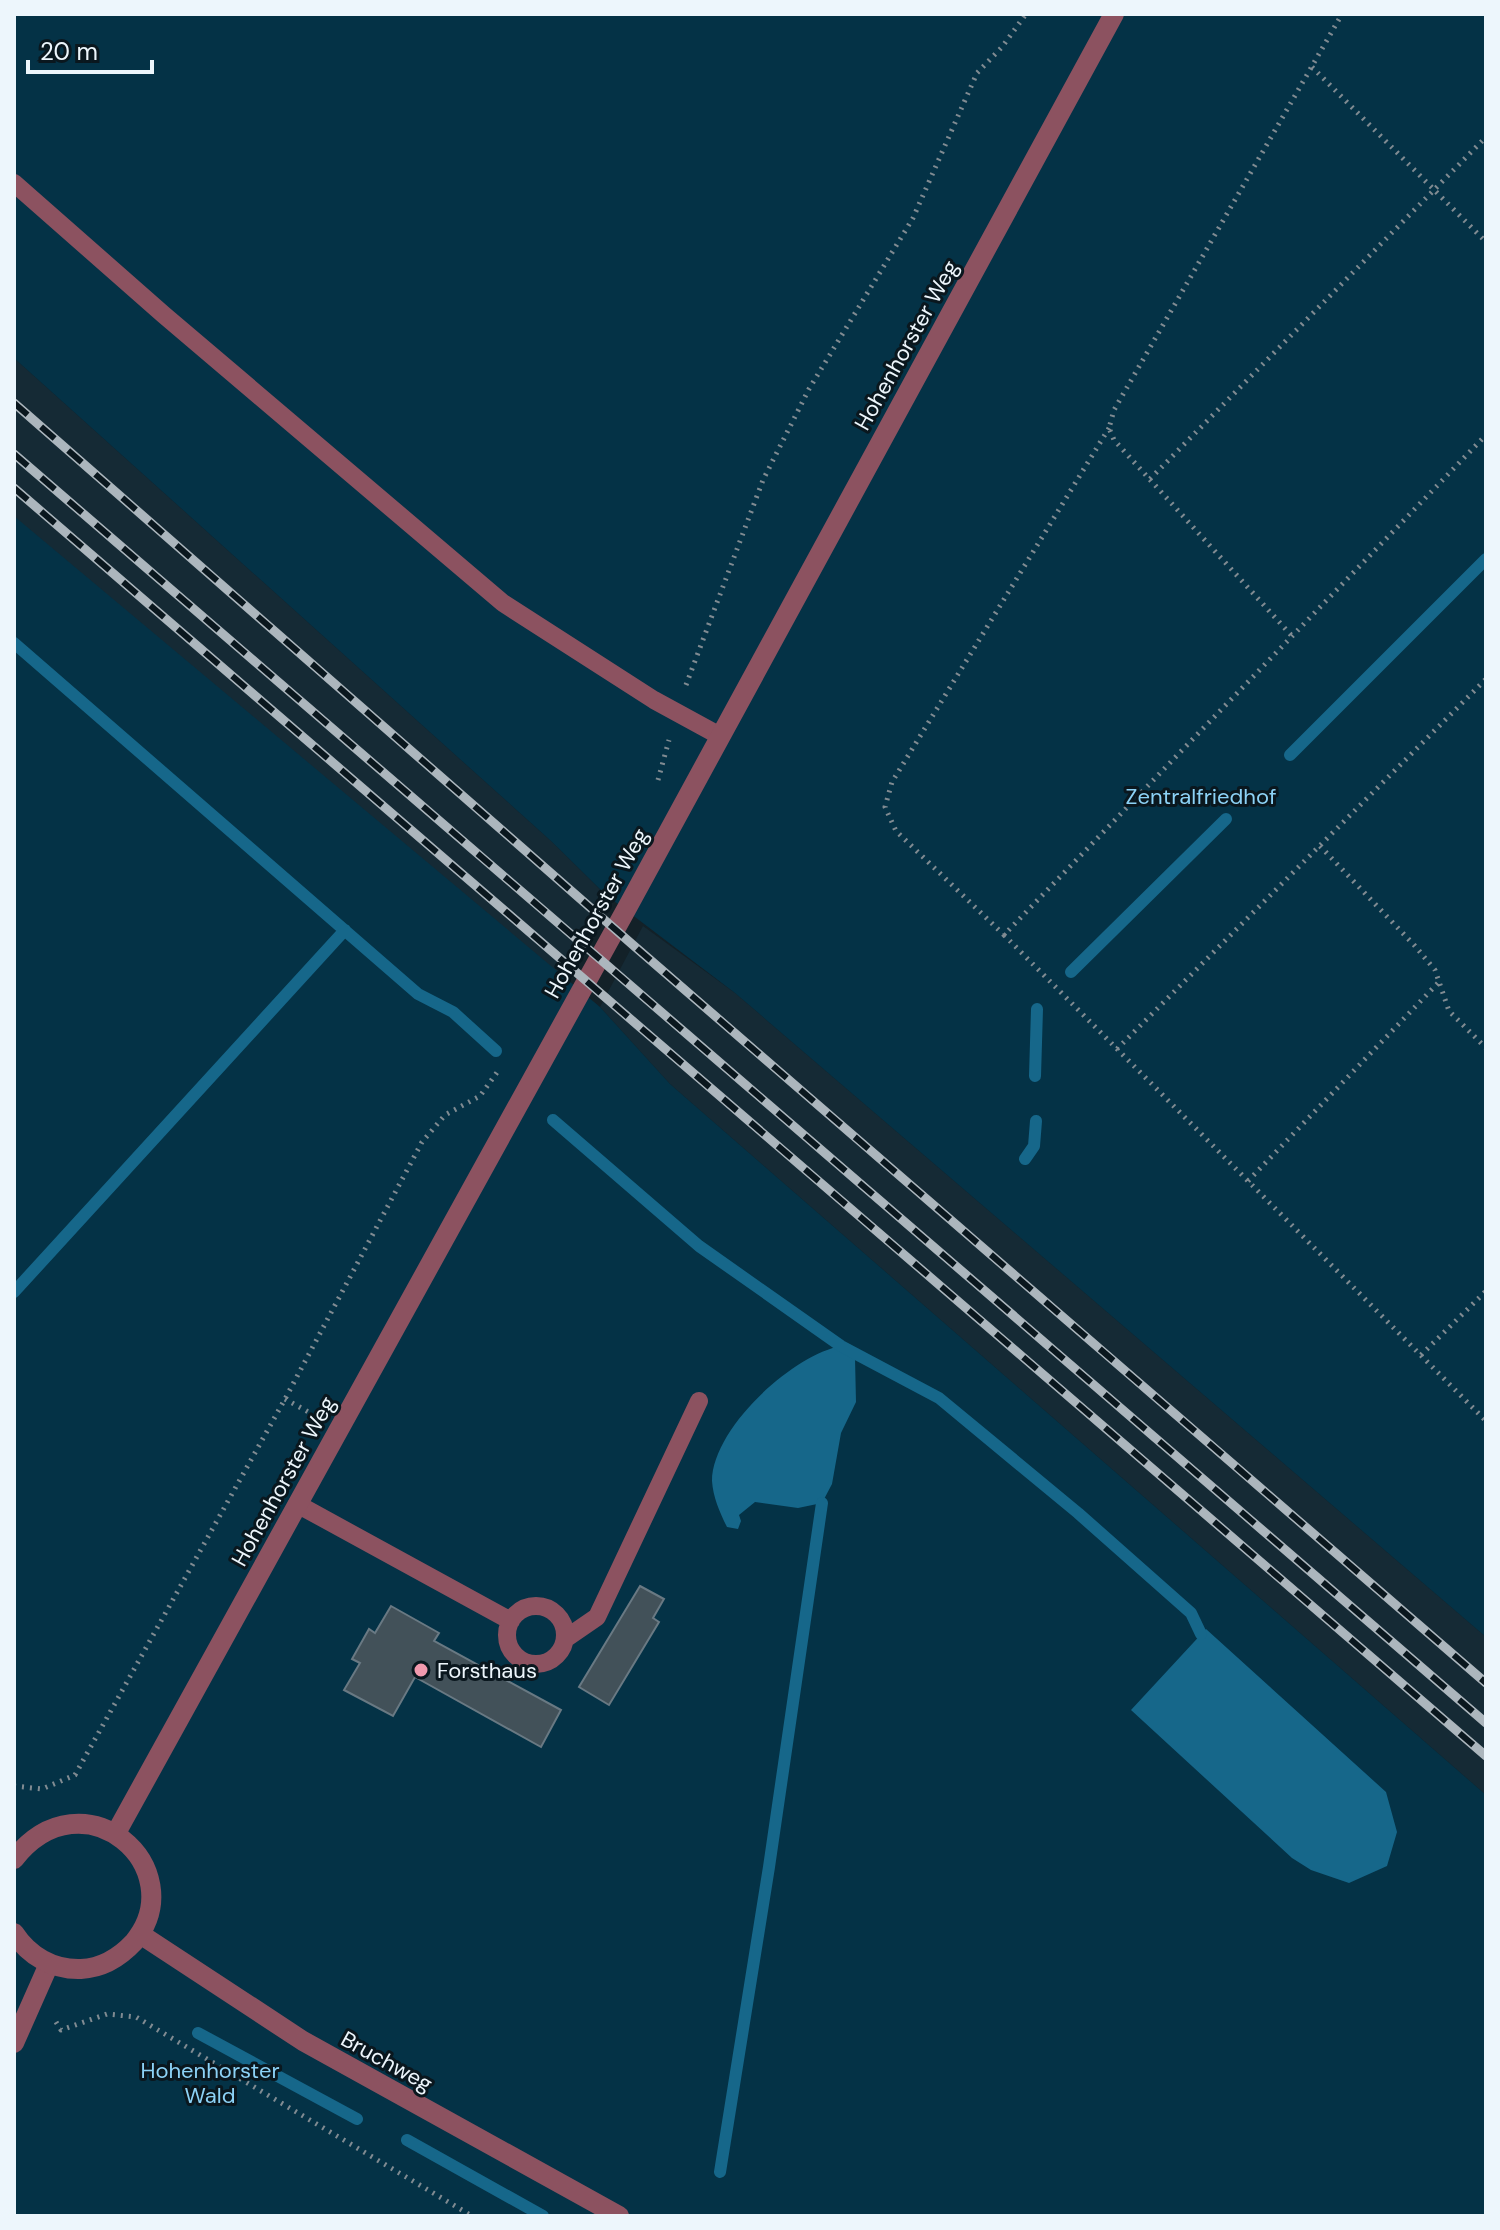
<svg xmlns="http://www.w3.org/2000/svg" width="1500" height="2230" viewBox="0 0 1500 2230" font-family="'DM Sans',sans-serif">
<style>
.built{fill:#152a35}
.green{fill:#043246}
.water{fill:#16678a}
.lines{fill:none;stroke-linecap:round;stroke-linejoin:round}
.stream{stroke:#16678a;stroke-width:12}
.building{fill:#425159;stroke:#697983;stroke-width:2}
.path{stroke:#808b92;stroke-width:5;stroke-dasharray:2 6;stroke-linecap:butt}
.service{stroke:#8c5260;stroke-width:18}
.minor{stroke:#8c5260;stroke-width:20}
.tertiary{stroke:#8c5260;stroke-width:20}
.rail-casing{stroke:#acb6bd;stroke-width:9}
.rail{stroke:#0a171e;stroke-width:6;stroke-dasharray:18;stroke-linecap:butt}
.poi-dot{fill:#f29aae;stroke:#0a171e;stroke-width:3}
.labels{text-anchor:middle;stroke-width:6;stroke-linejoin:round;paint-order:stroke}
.street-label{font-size:22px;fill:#edf6fc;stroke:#0a171e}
.park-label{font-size:22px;fill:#8cd2f6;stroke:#0a171e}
.poi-label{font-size:22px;fill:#edf6fc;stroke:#0a171e;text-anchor:start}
</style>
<rect width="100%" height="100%" fill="#132128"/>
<path class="built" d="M14 358 551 841 606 895 561 978 14 517Z
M643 926 735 993 1486 1637V1795L670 1084 600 1007Z"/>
<path class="green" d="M14 14H1486V1637L735 993 606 895 551 841 14 358Z
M14 516 600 1007 670 1084 1486 1795V2216H14Z"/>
<path class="water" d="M841 1346 855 1358 856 1402 841 1433 832 1484 822 1503 798 1508 755 1502 739 1515 741 1521 738 1529 727 1527C720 1513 713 1497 712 1481 712 1429 792 1355 841 1346Z
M1206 1629 1386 1792 1397 1832 1387 1866 1349 1883 1311 1870 1292 1858 1131 1710Z"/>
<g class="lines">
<path class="stream" d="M14 643 418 994 453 1012 496 1051
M1290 755 1486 559
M1071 972 1226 819
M1035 1076 1037 1009
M553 1120 699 1246 841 1346 939 1398 1078 1513 1191 1613 1201 1634
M1025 1159 1034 1146 1036 1121
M14 1292 345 930
M198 2033 357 2119
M407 2140 543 2216
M720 2172 769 1867 822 1503"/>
</g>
<path class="building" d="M640 1586 664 1599 653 1618 659 1622 609 1705 579 1687Z
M391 1606 439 1633 434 1641 561 1710 541 1747 415 1677 393 1716 344 1690 360 1663 352 1659 369 1629 375 1633Z"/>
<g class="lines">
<path class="path" d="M1312 67 1486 242
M1109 428 892 782 885 807 896 831 1004 935 1486 435
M1150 479 1486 137
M1291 635 1114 440 1109 428 1114 410 1342 14
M686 685 763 480 809 389 913 218 977 73 1002 47 1026 14
M658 780 669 740
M1320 846 1415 946 1435 970 1449 1011 1486 1048
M1004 935 1486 1421
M1117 1049 1486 679
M1248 1181 1439 982
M1421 1355 1486 1291
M285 1399 312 1414
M14 1786 42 1789 75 1775 285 1399 422 1142 445 1115 480 1096 498 1071
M56 2022 61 2030 107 2014 136 2017 472 2216"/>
<path class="service" d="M14 183 164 315 503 603 654 700 720 736
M297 1504 511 1621
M507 1635a29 29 0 1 1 58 0a29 29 0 1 1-58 0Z
M565 1639 597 1617 699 1401"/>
<path class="minor" d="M14 2043 49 1964"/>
<path class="tertiary" d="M116 1833 627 908 1114 14
M14 1859C84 1770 194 1869 134 1942 120 1957 102 1968 81 1969 53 1970 29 1956 14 1933
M140 1934 303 2041 619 2216"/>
<g class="rail-casing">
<path id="rail" d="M14 403 633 945 1486 1683
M14 454 1486 1723
M14 488 1486 1756"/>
</g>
<use href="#rail" class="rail"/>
</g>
<circle class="poi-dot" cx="421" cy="1670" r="8"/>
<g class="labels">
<g class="street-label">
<text transform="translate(906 345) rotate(-61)" y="8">Hohenhorster Weg</text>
<text transform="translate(596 913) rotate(-61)" y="8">Hohenhorster Weg</text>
<text transform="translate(283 1481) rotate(-61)" y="8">Hohenhorster Weg</text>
<text transform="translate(387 2061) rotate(29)" y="8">Bruchweg</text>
</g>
<g class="park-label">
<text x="1201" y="804">Zentralfriedhof</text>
<text x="210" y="2078">Hohenhorster<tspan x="210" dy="25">Wald</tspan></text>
</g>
<g class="poi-label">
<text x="437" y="1678">Forsthaus</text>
</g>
</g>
<rect width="1500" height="2230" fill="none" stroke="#edf6fc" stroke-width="32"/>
<path d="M28 60v12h124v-12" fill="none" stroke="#edf6fc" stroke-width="4"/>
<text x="40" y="60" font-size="24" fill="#edf6fc" stroke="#0a171e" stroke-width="6" paint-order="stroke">20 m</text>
</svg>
